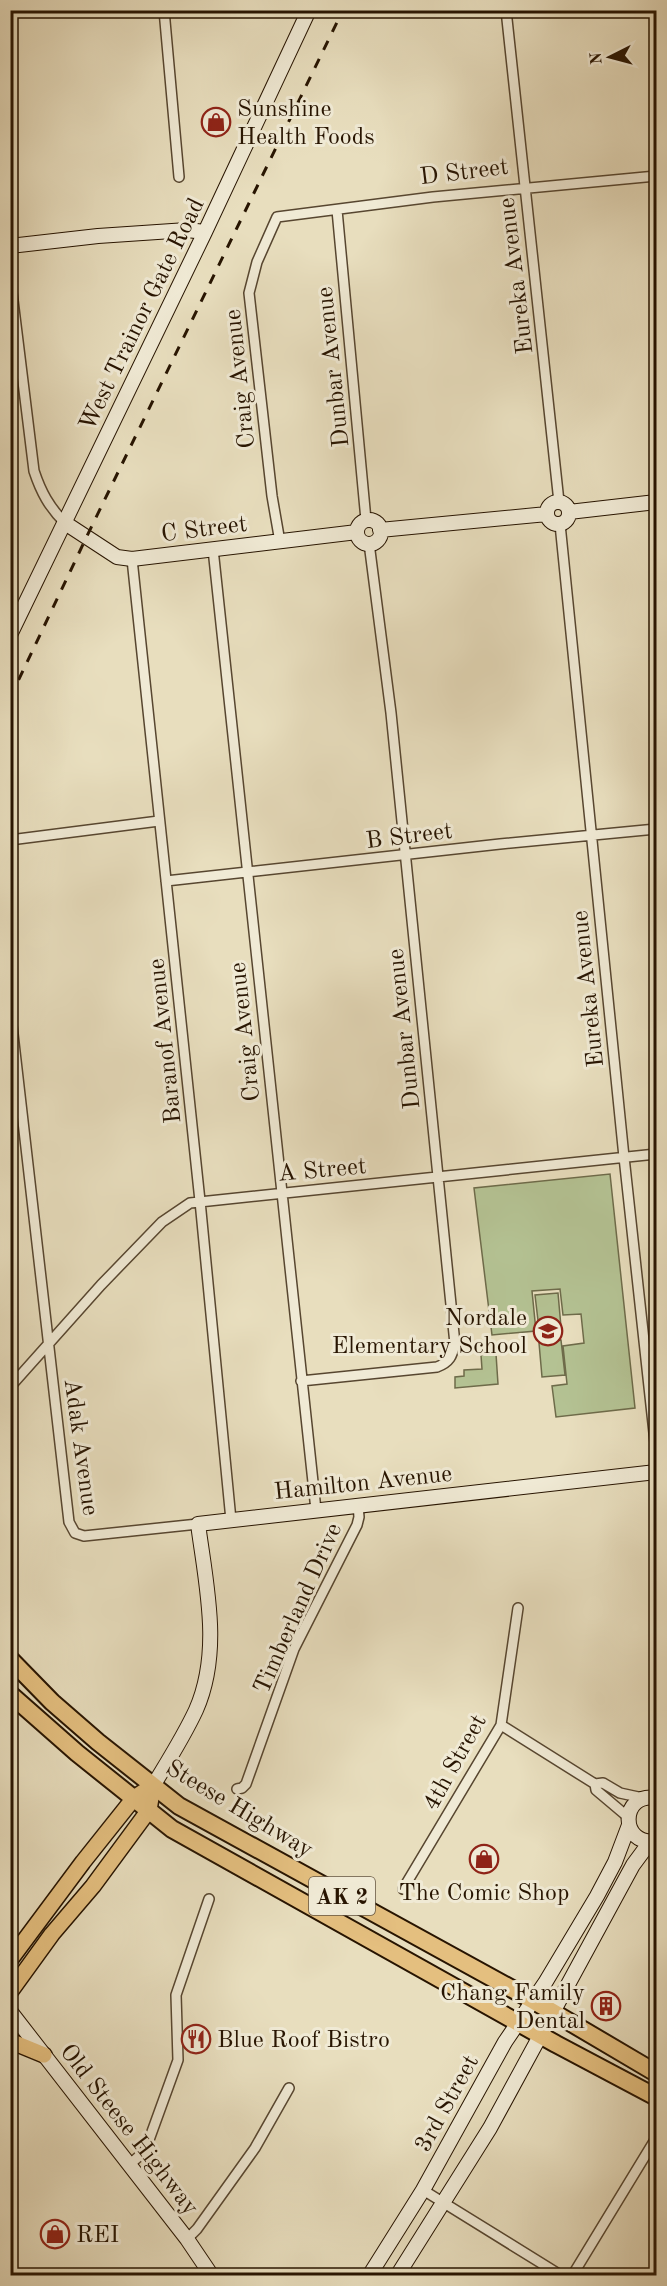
<svg xmlns="http://www.w3.org/2000/svg" width="667" height="2286" viewBox="0 0 667 2286" font-family="'Old Standard TT',serif">
<style>
.green{fill:#b4c293;stroke:#6e6b4a;stroke-width:1.5}
.lines{fill:none;stroke-linecap:round;stroke-linejoin:round}
.street-casing{stroke:#574630;stroke-width:12}
.secondary-casing{stroke:#271401;stroke-width:16}
.primary-casing{stroke:#271401;stroke-width:18}
.highway-casing{stroke:#271401;stroke-width:20}
.street{stroke:#f0ead5;stroke-width:9}
.secondary{stroke:#f0ead5;stroke-width:14}
.primary{stroke:#e4bf7f;stroke-width:15}
.highway{stroke:#e4bf7f;stroke-width:16}
.rail{stroke:#271401;stroke-width:3;stroke-dasharray:10 10;stroke-linecap:butt}
.labels{text-anchor:middle;stroke-width:6;stroke-linejoin:round;paint-order:stroke}
.shield{fill:#f0ead5;stroke:#635441;stroke-width:1.5}
.shield-label{font-size:22px;font-weight:bold;fill:#271401}
.poi-label{font-size:24px;fill:#271401;stroke:#f0ead5;text-anchor:start}
.street-label{font-size:24px;fill:#271401;stroke:#f0ead5}
</style>
<rect width="100%" height="100%" fill="#e8debe"/>
<filter id="stains"><feTurbulence type="fractalNoise" baseFrequency=".00333" numOctaves="4"/><feColorMatrix values="0 0 0 0 .2 0 0 0 0 .09 0 0 0 0 .02 0 0 0 .5 -.17"/></filter>
<radialGradient id="worn" r=".72"><stop offset=".6" stop-color="#630" stop-opacity="0"/><stop offset="1" stop-color="#630" stop-opacity=".3"/></radialGradient>
<path class="green" d="M610 1174 635 1408 556 1417 552 1386 567 1384 563 1346 584 1343 581 1314 563 1315 560 1289 532 1291 536 1331 492 1335 474 1188Z
M558 1293 561 1327 539 1329 535 1295Z
M561 1340 565 1375 542 1377 539 1343Z
M496 1354 498 1384 455 1388V1377L464 1376V1370L482 1369 481 1355Z"/>
<g class="lines">
<g class="street-casing">
<path id="street" d="M164 10 179 177
M506 10 559 502
M337 210 366 520
M10 276 34 471C41 492 49 507 65 523
M560 524 624 1157 656 1451
M280 542 272 496 249 293 257 262 277 217 433 197 656 176
M213 549 316 1510
M132 559 200 1201 231 1520
M10 840 159 821
M166 881 500 844 656 829
M10 1008 69 1522 75 1533 84 1536 198 1524
M301 1381 437 1367C450 1362 452 1356 455 1344L391 713 369 543
M10 1387 101 1285 162 1222 190 1203 656 1154
M501 1725 595 1784 596 1790 628 1817
M595 1784 603 1783 620 1793 643 1798
M237 1789 242 1788 246 1784 294 1649 357 1525 359 1517 358 1505
M403 1889 501 1725 518 1608
M129 2165 145 2151 178 2060 176 1995 209 1899
M423 2190 562 2276
M187 2239 197 2229 255 2148 289 2088
M572 2276 656 2138"/>
</g>
<g class="secondary-casing">
<path id="secondary" d="M10 246 98 236 187 230 205 232
M547 513a11 11 0 1 1 22 0a11 11 0 1 1-22 0Z
M569 512 656 502
M357 532a12 12 0 1 1 24 0a12 12 0 1 1-24 0Z
M65 523 117 557 132 559 357 532
M380 530 547 514
M10 635 205 232 309 10
M153 1786C168 1761 184 1736 196 1710 222 1651 206 1585 198 1524L656 1472
M656 1841C619 1846 620 1792 656 1798
M10 2011 187 2239 212 2276
M369 2276 423 2190 505 2042 545 1983 597 1896 615 1862 629 1825
M397 2276 490 2128 633 1865 650 1842"/>
</g>
<g class="primary-casing">
<path id="primary" d="M10 1960 83 1862 134 1798 143 1792
M10 1992 52 1934 93 1886 149 1810 153 1786
M10 2041 44 2055"/>
</g>
<g class="highway-casing">
<path id="highway" d="M10 1659 52 1702 98 1742 179 1806 534 2001 656 2073
M10 1694 77 1753 172 1829 556 2044 656 2097"/>
</g>
<use href="#street" class="street"/>
<use href="#secondary" class="secondary"/>
<use href="#primary" class="primary"/>
<use href="#highway" class="highway"/>
<path class="rail" d="M10 698 87 536 343 10"/>
</g>
<defs>
<g id="shop-ring" transform="scale(1.5)"><circle r="9.5" fill="#f0ead5" stroke="#8f2418" stroke-width="1.5"/><path d="M-5-2.5h2.3a2.7 3.5 0 0 1 5.4 0H5L5.5 6h-11ZM-1.5-2.5h3a1.5 2.3 0 0 0-3 0Z" fill="#8f2418"/></g>
<g id="school-ring" transform="scale(1.5)"><circle r="9.5" fill="#f0ead5" stroke="#8f2418" stroke-width="1.5"/><path d="M0-5L7-2L0 1L-7-2ZM-4 1L0 2.5L4 1V4Q0 6-4 4Z" fill="#8f2418"/></g>
<g id="building-ring" transform="scale(1.5)"><circle r="9.5" fill="#f0ead5" stroke="#8f2418" stroke-width="1.5"/><path d="M-4-6H4V6H1V3H-1V6H-4ZM-2.5-4.3h1.7v1.8h-1.7ZM.8-4.3h1.7v1.8H.8ZM-2.5-1h1.7V.8h-1.7ZM.8-1h1.7V.8H.8Z" fill="#8f2418"/></g>
<g id="restaurant-ring" transform="scale(1.5)"><circle r="9.5" fill="#f0ead5" stroke="#8f2418" stroke-width="1.5"/><path d="M-5-6h1v4h1v-4h1v4h1v-4h1v5L-1.5 .5V6h-2V.5L-5-1ZM5-6V6H3V1.5H1.5Q1.5-4 5-6Z" fill="#8f2418"/></g>
</defs>
<g fill-rule="evenodd">
<use href="#shop-ring" x="216" y="122"/>
<use href="#school-ring" x="548" y="1331"/>
<use href="#shop-ring" x="484" y="1859"/>
<use href="#building-ring" x="606" y="2006"/>
<use href="#restaurant-ring" x="196" y="2039"/>
<use href="#shop-ring" x="55" y="2234"/>
</g>
<g class="labels">
<rect class="shield" x="309" y="1877" width="66" height="38" rx="4.5"/>
<g class="shield-label">
<text x="342" y="1904">AK 2</text>
</g>
<g class="poi-label">
<text x="237" y="116">Sunshine<tspan x="237" dy="28">Health Foods</tspan></text>
<text x="527" y="1325" text-anchor="end">Nordale<tspan x="527" dy="28">Elementary School</tspan></text>
<text x="484" y="1900" text-anchor="middle">The Comic Shop</text>
<text x="585" y="2000" text-anchor="end">Chang Family<tspan x="585" dy="28">Dental</tspan></text>
<text x="217" y="2047">Blue Roof Bistro</text>
<text x="76" y="2242">REI</text>
</g>
<g class="street-label">
<text transform="translate(464 171) rotate(-7)" y="8">D Street</text>
<text transform="translate(515 276) rotate(-97)" y="8">Eureka Avenue</text>
<text transform="translate(141 314) rotate(-64)" y="8">West Trainor Gate Road</text>
<text transform="translate(332 367) rotate(-96)" y="8">Dunbar Avenue</text>
<text transform="translate(239 379) rotate(-96)" y="8">Craig Avenue</text>
<text transform="translate(204 528) rotate(-7)" y="8">C Street</text>
<text transform="translate(409 835) rotate(-7)" y="8">B Street</text>
<text transform="translate(587 989) rotate(-96)" y="8">Eureka Avenue</text>
<text transform="translate(403 1029) rotate(-96)" y="8">Dunbar Avenue</text>
<text transform="translate(244 1032) rotate(-96)" y="8">Craig Avenue</text>
<text transform="translate(164 1041) rotate(-96)" y="8">Baranof Avenue</text>
<text transform="translate(322 1169) rotate(-5)" y="8">A Street</text>
<text transform="translate(82 1447) rotate(82)" y="8">Adak Avenue</text>
<text transform="translate(363 1482) rotate(-6)" y="8">Hamilton Avenue</text>
<text transform="translate(297 1608) rotate(-66)" y="8">Timberland Drive</text>
<text transform="translate(454 1762) rotate(-61)" y="8">4th Street</text>
<text transform="translate(240 1808) rotate(31)" y="8">Steese Highway</text>
<text transform="translate(446 2103) rotate(-61)" y="8">3rd Street</text>
<text transform="translate(130 2129) rotate(52)" y="8">Old Steese Highway</text>
</g>
</g>
<rect width="667" height="2286" fill="none" stroke="#e8debe" stroke-width="36"/>
<rect x="12" y="12" width="643" height="2262" fill="none" stroke="#271401" stroke-width="3"/>
<rect x="18" y="18" width="631" height="2250" fill="none" stroke="#271401" stroke-width="1.5"/>
<g transform="translate(610 57) rotate(264)" stroke="#f0ead5" stroke-width="4.5" paint-order="stroke">
<path d="M0-4.5L10 22L0 15L-10 22Z" fill="#271401"/>
<text y="-9" font-size="16" font-weight="bold" text-anchor="middle" fill="#271401">N</text>
</g>
<rect width="100%" height="100%" filter="url(#stains)"/>
<rect width="100%" height="100%" fill="url(#worn)"/>
</svg>
